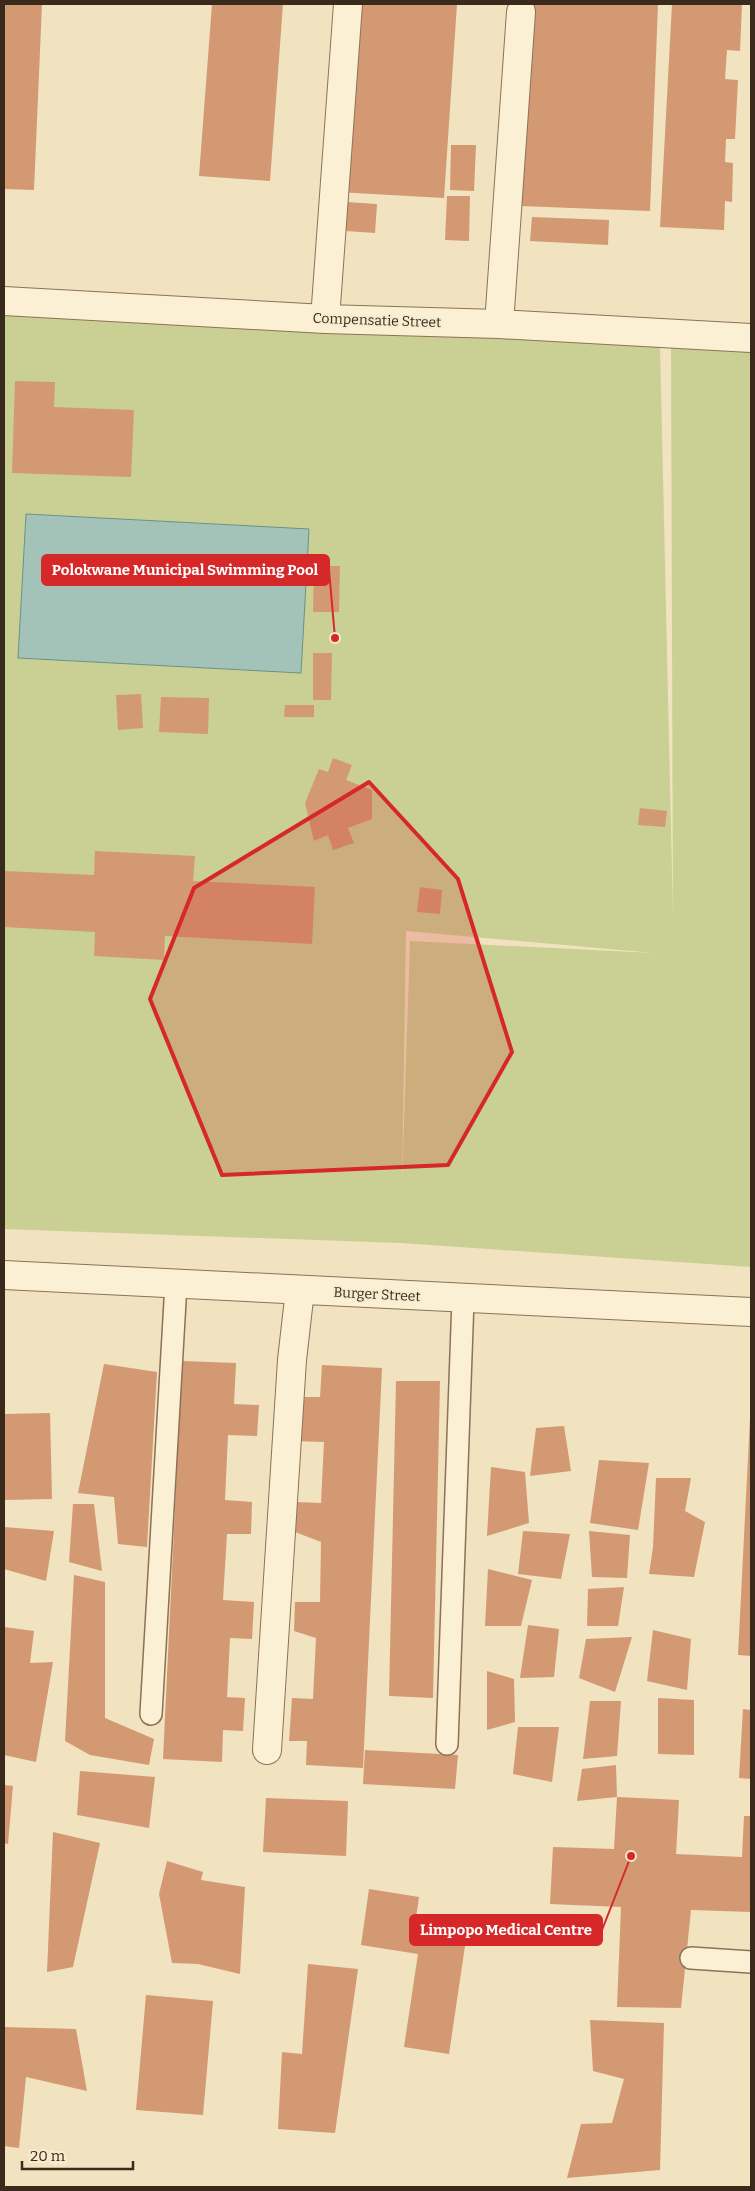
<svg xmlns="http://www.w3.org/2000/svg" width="755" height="2191" viewBox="0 0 755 2191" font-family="Bitter,serif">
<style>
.green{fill:#cad093;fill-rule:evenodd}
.water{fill:#a3c3b9;stroke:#699287}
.building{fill:#d39973}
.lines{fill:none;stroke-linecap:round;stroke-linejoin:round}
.service-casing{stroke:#8c7256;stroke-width:24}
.minor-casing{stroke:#8c7256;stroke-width:30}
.service{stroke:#fbefd4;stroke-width:21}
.minor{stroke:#fbefd4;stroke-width:28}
.marked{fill:#d62828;fill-opacity:0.2;stroke:#d62828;stroke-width:4;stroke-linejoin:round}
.labels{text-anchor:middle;stroke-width:4;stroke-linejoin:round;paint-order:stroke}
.street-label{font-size:14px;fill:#3a2a1c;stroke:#f8ecd0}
.leader{fill:none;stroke:#d62828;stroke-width:2}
.callout-dot{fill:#d62828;stroke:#f8ecd0;stroke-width:2}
.callout{fill:#d62828;stroke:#d62828;stroke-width:2}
.callout-label{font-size:15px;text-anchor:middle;font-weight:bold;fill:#fff}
</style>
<rect width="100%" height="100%" fill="#f1e2c0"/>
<path class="green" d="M4 315 660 345 673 916 671 342 751 346V1267L401 1243 4 1229ZM406 931 654 953 410 941 402 1183Z"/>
<path class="water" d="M26 514 309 529 301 673 18 658Z"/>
<path class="building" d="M4 4H42L34 190 4 189Z
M212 4H283L270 181 199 176Z
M349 4H457L444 198 337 192Z
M527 4H658L650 211 520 206Z
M672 4H742L740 51 727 50 725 79 738 80 735 139H726L725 162 733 163 732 202 725 201 724 230 660 227Z
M451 145H476L474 191 450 190Z
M447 196H470L469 241 445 240Z
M347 202 377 204 375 233 346 231Z
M532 217 609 220 608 245 530 241Z
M15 381 55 382 54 407 134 410 131 477 12 473Z
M314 566H340L339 612H313Z
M313 653H332L331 700H313Z
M141 694 143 728 118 730 116 695Z
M161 697 209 698 208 734 159 732Z
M285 705H314V717H284Z
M333 758 352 765 346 780 372 790V819L348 828 354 843 333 850 328 835 314 841 305 803 319 769 328 772Z
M640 808 667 811 665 827 638 825Z
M95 851 195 856 193 881 315 887 312 944 165 936 164 960 94 956 95 932 4 927V871L94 875Z
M420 887 442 890 440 914 417 912Z
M182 1361 236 1363 234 1404 259 1405 257 1436 228 1435 225 1500 252 1502 251 1534H227L223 1600 254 1602 252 1639 230 1638 227 1697 245 1698 243 1731 223 1730 222 1762 163 1759Z
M104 1364 157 1372 147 1547 118 1544 114 1497 78 1493Z
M322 1365 382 1368 363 1768 306 1765 307 1741H289L292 1698 313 1699 316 1638 294 1631 295 1602H320L321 1542 295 1532 296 1502 321 1503 324 1442 294 1441 296 1397H320Z
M396 1381H440L433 1698 389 1696Z
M50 1413 52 1499 4 1500V1414Z
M750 1418H751V1656L738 1655Z
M564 1426 571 1471 530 1476 536 1428Z
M599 1460 649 1463 638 1530 590 1523Z
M491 1467 525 1472 529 1523 487 1536Z
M656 1478H691L685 1511 705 1522 694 1577 649 1574 653 1547Z
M73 1504H94L102 1571 69 1562Z
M4 1527 54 1531 46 1581 4 1569Z
M523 1531 570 1534 561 1579 518 1574Z
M589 1531 630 1535 627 1578 592 1577Z
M488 1569 532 1580 521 1626H485Z
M74 1575 105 1582V1718L154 1739 149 1765 90 1755 65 1741Z
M624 1587 618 1626H587L588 1589Z
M528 1625 559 1629 554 1677 520 1678Z
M4 1627 34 1631 30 1663 53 1662 36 1762 4 1755Z
M653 1630 691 1639 687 1690 647 1681Z
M632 1637 615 1692 579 1678 586 1639Z
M487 1671 514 1679 515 1722 487 1730Z
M658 1698 694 1700V1755L658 1754Z
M590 1701H621L617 1756 583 1759Z
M743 1709 751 1710V1779L739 1778Z
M518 1727H559L552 1782 513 1774Z
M365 1750 458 1755 455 1789 363 1784Z
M616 1765 617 1797 577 1801 582 1769Z
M80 1771 155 1777 149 1828 77 1815Z
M4 1785 13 1786 8 1844 4 1843Z
M617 1797 679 1800 676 1854 742 1857 744 1816H751V1912L691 1910 681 2008 617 2007 621 1907 550 1904 553 1847 614 1849Z
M266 1798 348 1801 346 1856 263 1852Z
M53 1832 100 1843 73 1967 47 1972Z
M167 1861 203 1872 201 1880 245 1887 240 1974 198 1964 172 1963 159 1894Z
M369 1889 419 1897 413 1939 465 1946 449 2054 404 2047 418 1954 361 1945Z
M308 1964 358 1969 335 2133 278 2129 282 2052 302 2054Z
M146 1995 213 2001 203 2115 136 2110Z
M590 2020 664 2023 660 2170 567 2178 581 2124 612 2123 624 2079 593 2071Z
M4 2027 76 2029 87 2091 26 2077 19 2148 4 2146Z"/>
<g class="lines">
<g class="service-casing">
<path id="service" d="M151 1714 176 1284
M447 1744 463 1299
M691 1958 751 1962"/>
</g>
<g class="minor-casing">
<path id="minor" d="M4 301 325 319 499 324 751 338
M325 319 348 4
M499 324 521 12
M4 1275 751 1312
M267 1750 292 1360 300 1290"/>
</g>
<use href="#service" class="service"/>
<use href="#minor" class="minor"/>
</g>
<path class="marked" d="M369 782 458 879 512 1052 448 1165 222 1175 150 999 194 888Z"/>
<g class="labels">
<g class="street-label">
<text transform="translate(377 320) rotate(2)" y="5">Compensatie Street</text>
<text transform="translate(377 1294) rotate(3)" y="5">Burger Street</text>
</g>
</g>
<path class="leader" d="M335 638L329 570M631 1856L602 1930"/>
<g class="callout-dot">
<circle cx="335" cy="638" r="5"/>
<circle cx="631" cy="1856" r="5"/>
</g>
<g class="callout">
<rect x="42" y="555" width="287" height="30" rx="5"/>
<rect x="410" y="1915" width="192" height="30" rx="5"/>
</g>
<g class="callout-label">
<text x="185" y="575">Polokwane Municipal Swimming Pool</text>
<text x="506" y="1935">Limpopo Medical Centre</text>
</g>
<rect width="755" height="2191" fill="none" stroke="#3a2a1c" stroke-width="10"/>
<path d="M22 2161v8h111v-8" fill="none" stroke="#3a2a1c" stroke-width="2.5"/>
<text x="30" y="2161" font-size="15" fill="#3a2a1c" stroke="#f8ecd0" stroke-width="4" paint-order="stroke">20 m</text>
</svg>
